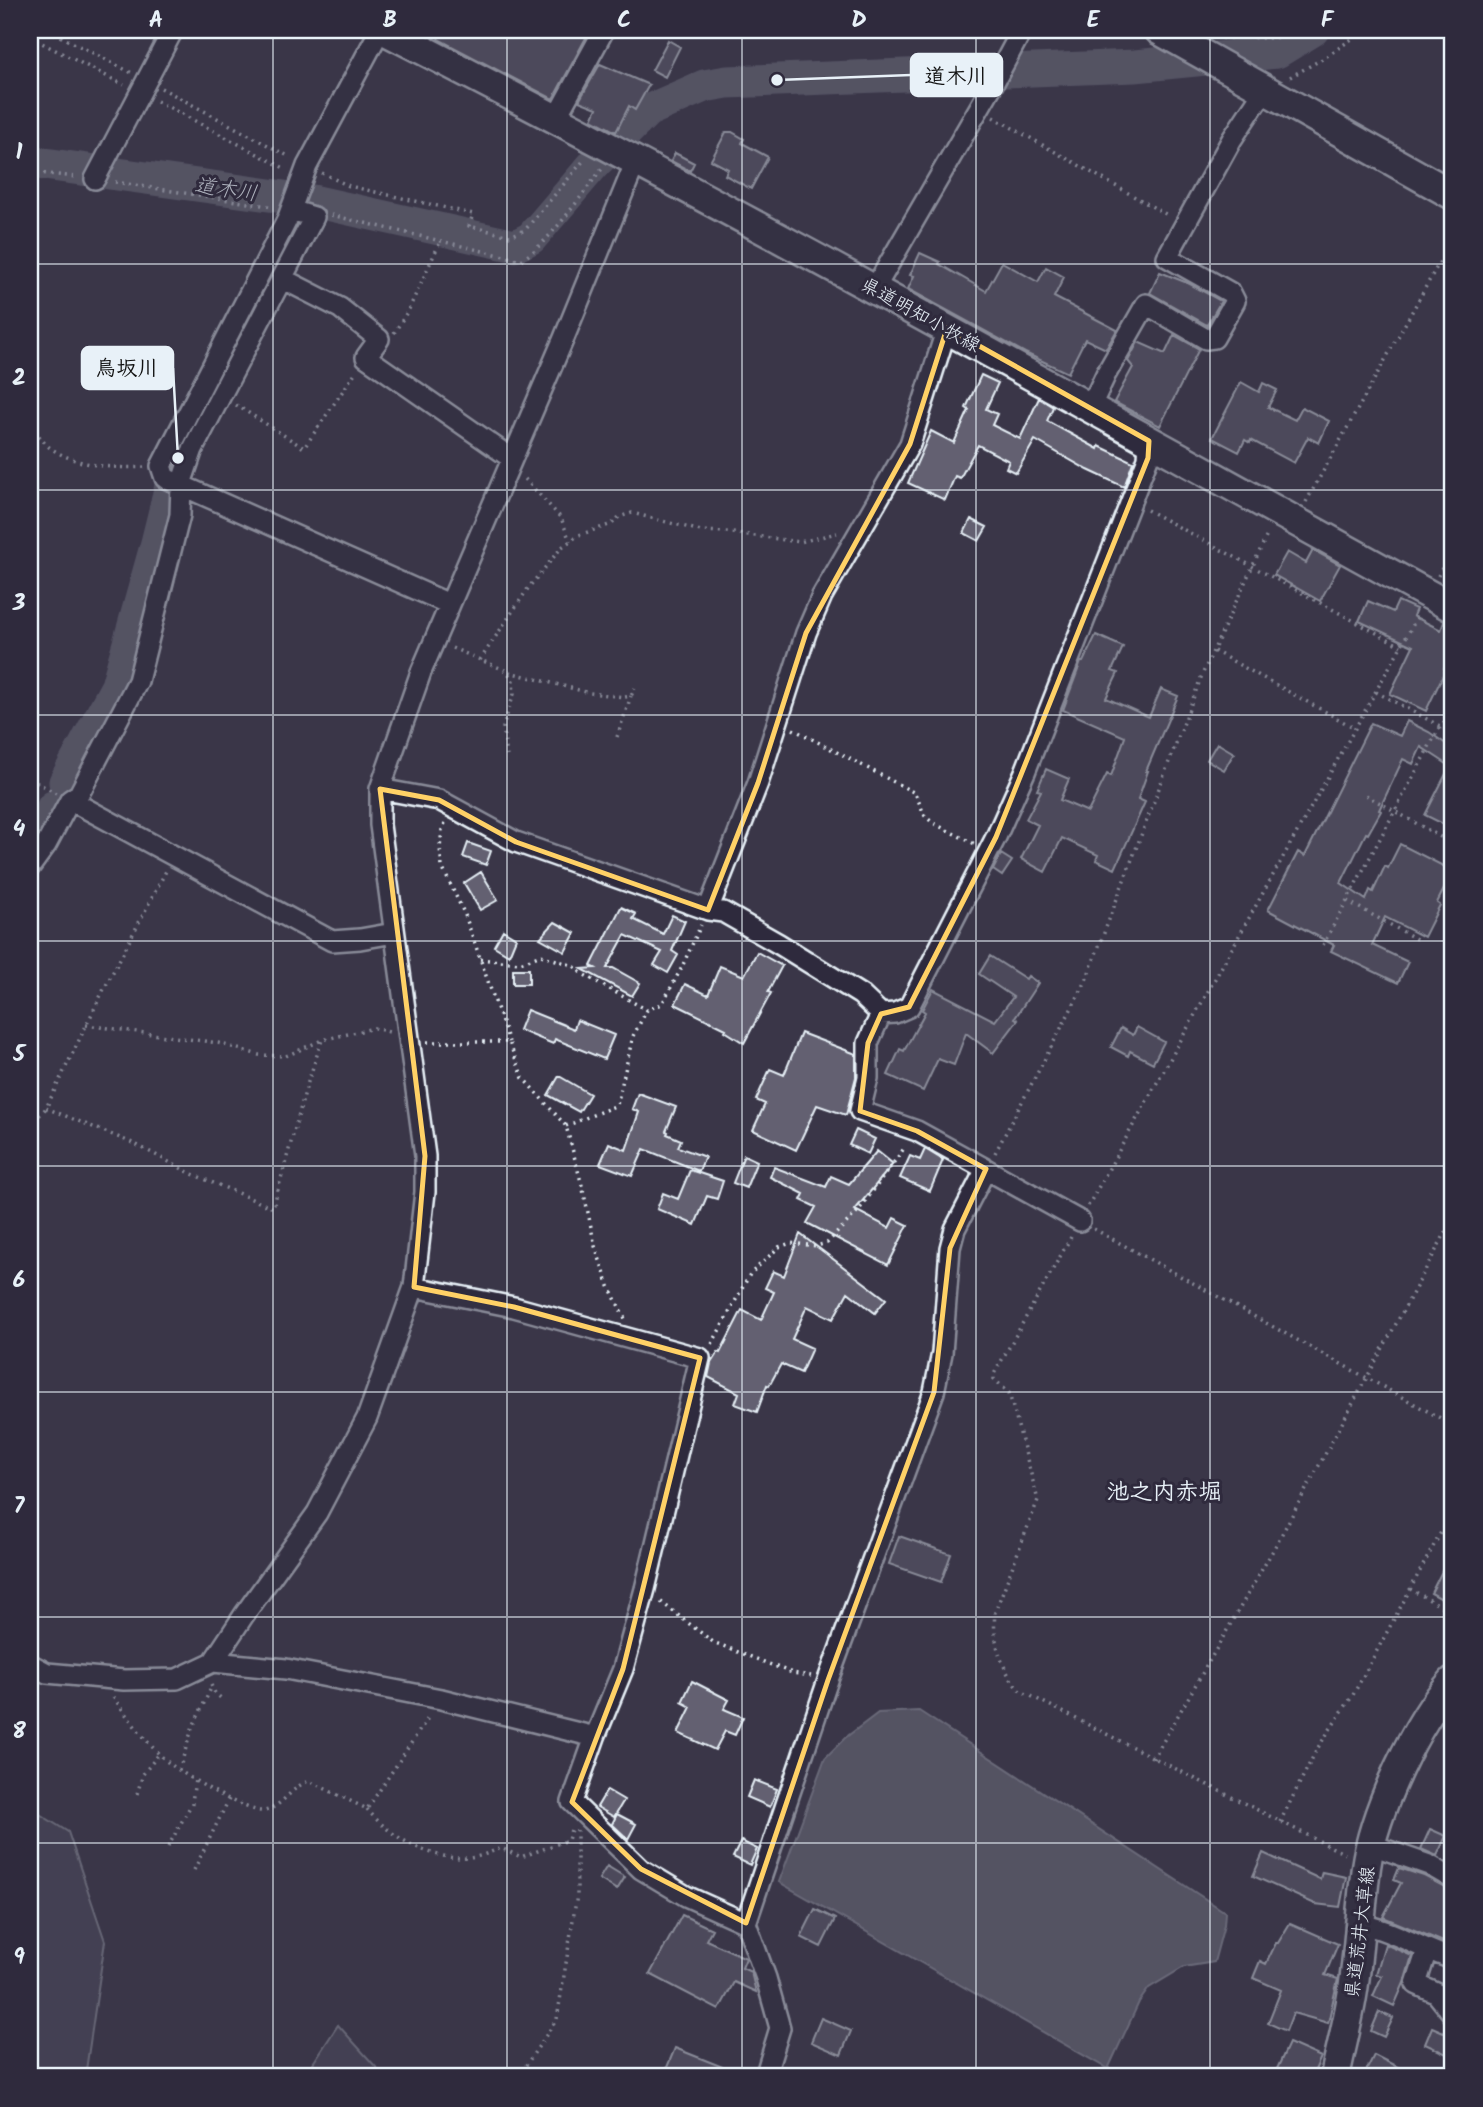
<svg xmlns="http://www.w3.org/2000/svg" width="1483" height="2107" viewBox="0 0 1483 2107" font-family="Kalam,'Klee One',sans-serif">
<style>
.green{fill:#504e5f;stroke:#9ca0ac;stroke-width:2}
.water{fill:#737482;stroke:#a2a6b1;stroke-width:2}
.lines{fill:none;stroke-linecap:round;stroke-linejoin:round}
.river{stroke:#737482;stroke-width:33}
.building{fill:#636171;stroke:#e8f1f8;stroke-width:2}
.street-casing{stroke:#e8f1f8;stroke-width:24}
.secondary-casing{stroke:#e8f1f8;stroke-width:33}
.path{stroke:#e8f1f8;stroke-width:3.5;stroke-dasharray:2 5;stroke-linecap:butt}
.street{stroke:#2f2a3d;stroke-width:19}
.secondary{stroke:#2f2a3d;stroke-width:28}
.marked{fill:none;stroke:#ffd166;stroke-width:5;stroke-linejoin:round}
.grid{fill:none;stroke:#e8f1f8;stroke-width:2;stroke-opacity:0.55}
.labels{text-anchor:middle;stroke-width:6;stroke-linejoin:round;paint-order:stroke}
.street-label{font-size:19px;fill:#e8f1f8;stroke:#2f2a3d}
.water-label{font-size:21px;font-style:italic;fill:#aeb2bd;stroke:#2f2a3d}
.quarter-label{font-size:23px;font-weight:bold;fill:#e8f1f8;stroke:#2f2a3d}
.leader{fill:none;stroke:#e8f1f8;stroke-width:2.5}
.callout-dot{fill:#e8f1f8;stroke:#2f2a3d;stroke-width:2.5}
.callout{fill:#e8f1f8;stroke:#e8f1f8;stroke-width:2.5}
.callout-label{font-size:21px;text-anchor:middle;font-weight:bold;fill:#111}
.neatline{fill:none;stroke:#e8f1f8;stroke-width:2.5}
.grid-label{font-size:23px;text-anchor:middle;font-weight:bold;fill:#e8f1f8}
</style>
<rect width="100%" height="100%" fill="#3a3648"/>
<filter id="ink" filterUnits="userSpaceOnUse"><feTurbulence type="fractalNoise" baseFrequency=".0143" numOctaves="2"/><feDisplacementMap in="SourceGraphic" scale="14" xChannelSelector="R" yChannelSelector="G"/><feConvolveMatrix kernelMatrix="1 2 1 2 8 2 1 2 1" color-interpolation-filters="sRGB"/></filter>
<g filter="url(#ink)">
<path class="green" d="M30 1808 68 1832 105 1941 85 2077H30Z
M338 2025 385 2077H304Z"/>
<path class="water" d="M919 1711 1225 1912 1224 1925 1214 1962 1184 1967 1149 1988 1139 2002 1108 2069 779 1882 825 1758 845 1738 878 1713Z"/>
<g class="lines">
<path class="river" d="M30 162 313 201 515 246 531 238 595 163 647 111 704 86 727 82 777 80 1135 66 1277 52 1313 30
M65 782 117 686 157 543 178 458 205 408
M30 847 38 836 53 807"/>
</g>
<path class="building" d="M443 30H573L587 36 553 99 438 39Z
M668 40 680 47 665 77 652 70Z
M600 64 649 85 635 110 629 106 616 132 592 119 597 108 579 101Z
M726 132H732L744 139 742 143 768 157 751 189 725 175 728 169 711 160Z
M675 153 694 163 690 171 671 161Z
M920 253 940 262 939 264 986 291 1002 262 1038 282 1046 267 1064 277 1054 297 1117 330 1106 349 1085 339 1068 373 1025 353 908 289 914 276 910 275Z
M1160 272 1190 284 1221 301 1207 325 1150 293Z
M1174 335 1199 349 1160 426 1114 402 1133 367 1128 361 1138 342 1165 354Z
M981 375 998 383 986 409 997 414 992 425 1020 439 1039 398 1053 407 1047 421 1098 449 1099 446 1133 462 1124 487 1088 470 1035 440 1016 473 1006 468 1009 461 978 445 960 478 955 476 945 500 908 483 931 431 954 443 969 410 966 408Z
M1241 382 1259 392 1263 383 1277 390 1268 407 1295 420 1302 407 1329 421 1319 443 1308 437 1294 463 1251 440 1250 443 1245 440 1239 452 1212 438Z
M971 519 987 527 979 541 964 533Z
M1313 550 1340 565 1320 601 1274 575 1287 552 1306 563Z
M1368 601 1393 612 1398 601 1416 609 1413 616 1441 630 1444 622 1453 625V647L1444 668 1446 669 1426 711 1390 694 1413 646 1359 621Z
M1096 635 1123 647 1112 671 1118 673 1106 698 1149 717 1161 689 1178 696 1146 771H1148L1138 799 1145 802 1115 869 1096 860 1098 855 1062 838 1045 872 1021 859 1038 825 1026 819 1041 791 1037 790 1046 769 1069 779 1060 800 1088 812 1107 774 1111 776 1125 737 1063 710 1081 662H1083Z
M1407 721 1429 732 1453 749V825L1445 821 1443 824 1425 815 1450 766 1421 747 1413 764 1403 759 1379 810 1381 811 1368 834 1366 833 1341 883 1366 900 1370 890 1373 892 1385 866 1388 868 1400 844 1453 871 1437 903 1440 905 1424 937 1385 917 1372 945 1408 962 1398 983 1331 951 1334 945 1268 910 1298 852 1305 856 1371 723 1400 736Z
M1217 743 1234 753 1224 770 1207 760Z
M468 843 491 851 486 865 463 857Z
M1001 854 1012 861 1002 876 993 870Z
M481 872 498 900 480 910 464 883Z
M621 907 636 914 633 919 663 934 672 915 685 921 672 951 678 955 668 973 654 965 662 952 625 935 607 968H613L640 983 632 996 582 969 595 968 591 966Z
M555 922 575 933 565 952 540 938Z
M503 930 516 938 509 955 494 946Z
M757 952 782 966 768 992 771 993 744 1043 725 1031 726 1029 675 1004 685 984 708 995 720 966 744 976Z
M990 956 1026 979 1028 976 1038 983 1015 1018 1018 1020 993 1053 966 1033 954 1065 938 1059 923 1091 888 1075 900 1049 904 1051 925 1012 922 1010 933 989 995 1021 1013 997 979 974Z
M513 969H529V984H513Z
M527 1010 574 1029 577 1020 614 1035 604 1059 555 1039 553 1044 519 1030Z
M1137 1027 1164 1042 1153 1063 1130 1051 1128 1056 1111 1047 1121 1028 1133 1035Z
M801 1033 856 1054V1077L846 1115 817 1105 796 1150 753 1130 765 1104 756 1100 770 1069 784 1075Z
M559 1076 590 1094 579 1112 548 1095Z
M638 1093 676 1107 666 1131 668 1132 667 1134 681 1140 678 1147 705 1157 699 1171 644 1149 632 1176 600 1164 609 1143 626 1150 639 1112 632 1109Z
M856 1130 875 1139 868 1154 849 1145Z
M925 1149 943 1160 930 1191 900 1178 910 1156 920 1160Z
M877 1151 893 1164 855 1210 889 1228 894 1218 908 1225 888 1265 807 1223 816 1207 801 1200 804 1194 770 1177 774 1167 826 1187 831 1176 849 1184Z
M744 1155 757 1161 746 1188 733 1183Z
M690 1170 723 1181 717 1199 707 1196 695 1225 657 1209 663 1193 678 1199Z
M800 1234 886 1299 875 1313 848 1292 833 1319 807 1306 792 1339 812 1348 801 1373 781 1364 769 1386 767 1385 757 1412 735 1404 739 1393 708 1377 711 1363 718 1352 720 1353 742 1310 761 1320 774 1292 765 1288 773 1271 784 1276Z
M899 1536 951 1554 941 1582 889 1564Z
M1443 1569 1453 1574V1605L1431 1593Z
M692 1681 729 1700 724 1709 743 1717 735 1735 725 1731 715 1750 678 1733 691 1707 682 1702Z
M754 1780 777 1789 770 1807 747 1797Z
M607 1790 624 1800 614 1817 597 1807Z
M617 1814 636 1824 628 1839 612 1824Z
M1430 1829 1446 1836 1437 1856 1421 1849Z
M741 1841 757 1849 750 1865 733 1857Z
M1263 1853 1320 1879 1322 1872 1346 1877 1340 1907 1315 1904 1253 1876Z
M607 1866 625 1877 617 1890 599 1879Z
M1399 1868 1424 1876 1453 1891V1946L1383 1917 1401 1883 1394 1880Z
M815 1909 835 1919 821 1947 801 1937Z
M682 1915 712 1929 706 1940 746 1958 742 1968 751 1972 756 1992 734 1982 719 2010 650 1974Z
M1290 1923 1338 1944 1325 1975 1338 1979 1328 2023 1293 2013 1286 2031 1268 2023 1281 1990 1253 1978 1260 1961 1266 1964 1276 1943H1278Z
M1385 1944 1412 1956 1404 1983 1394 2006 1373 1996 1382 1976 1376 1974Z
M1379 2012 1393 2018 1384 2037 1371 2031Z
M821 2018 851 2031 841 2055 811 2042Z
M1432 2027 1453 2036V2057L1425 2044Z
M1289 2043 1321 2057 1312 2077H1289L1276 2071Z
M675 2048 745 2076V2077H663Z
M1374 2055 1417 2077H1363Z"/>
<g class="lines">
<g class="street-casing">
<path id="street" d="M380 30 307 166 287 220 161 466 165 478 449 604
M556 118 604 30
M95 179 173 30
M283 279 340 308 379 339 366 357 511 458
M875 288 992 86 1022 30
M1090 408 1106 374 1146 304 1206 339 1214 338 1235 301 1231 293 1167 257 1232 139 1265 89
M380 789 439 800 516 842 708 910 723 912 779 944 861 995 881 1014 895 1013 909 1007 996 837 1025 772 1148 458 1149 441
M70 800 332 941 360 939 394 933
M30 867 46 845 70 800 79 794 138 681 180 515 181 484 193 449 314 217 291 210
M708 910 758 783 806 633 822 596 910 444 947 328
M881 1014 868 1043V1078L860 1111 917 1131 1080 1221
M414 1287 514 1307 700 1358 645 1589 623 1669 595 1737 572 1802 641 1869 686 1896 746 1923
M213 1662 244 1615 317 1513 367 1418 414 1287 425 1192V1156L380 825V789L421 672 564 338 636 161
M30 1664 47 1673 124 1680 177 1679 213 1662 286 1669 441 1699 595 1737
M1372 1845 1429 1865 1453 1879
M1360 1924C1393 1930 1421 1949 1453 1959
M1427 1950 1416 1984 1436 1993 1452 2013
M765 2077 780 2028 766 1978 746 1923 828 1680 934 1392 942 1353 950 1248 955 1229 986 1169"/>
</g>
<g class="secondary-casing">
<path id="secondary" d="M384 30C745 214 1098 413 1453 608
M1159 30 1453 195
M1335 2077C1341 2046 1350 2015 1354 1983 1359 1945 1361 1906 1366 1867 1374 1811 1416 1722 1453 1681"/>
</g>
<path class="path" d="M48 30 132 73
M1233 35C1254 37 1276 43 1295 30
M30 37 124 85
M1222 38H1230L1236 30
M1290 77 1324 58 1365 30
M161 88 290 157
M157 101 286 169
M993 117 1169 216
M30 172 76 177
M322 173 349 186 473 214 469 226 510 236 525 230 585 159
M115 182 274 207
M331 215 521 260C549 244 581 195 602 169
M394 333 409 309 440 242
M236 405 304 448 357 370
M30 426 35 430 30 440
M35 430C39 436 44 443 49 447 75 466 114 469 145 467
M30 460 34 462 30 471
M525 479 561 518 570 541
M1306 502 1453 238
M1147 510 1401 646
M1438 576 1453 546
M452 648 507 671 513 681 514 694 503 727 507 756
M1214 651 1355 728
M480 660 529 587 562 547 579 535 612 524 619 517 632 513 701 531 726 532 800 542 837 533
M509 672 590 693 625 697 631 696 635 688
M1376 692 1453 733
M793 729 915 793 925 816 933 823 975 844
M617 737 631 696
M30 779 56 793
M1366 795 1453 844
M445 823 442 830 440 848 442 867 465 915 509 1042
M1347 901 1420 941
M1323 945 1436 734 1453 709
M480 959 520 963 541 955 574 966 581 973 647 1010
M86 1025 218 1043 259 1055 286 1056 322 1040
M427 1042H509L523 1078 566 1126 583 1189 595 1246 609 1286 625 1319
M46 1108 135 1144 190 1173 273 1208 306 1088 322 1040 374 1028 389 1032
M30 1126 46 1108 103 991 166 871
M566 1126 617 1105 633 1036 647 1010 662 1004 681 969 701 925
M995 1153 1085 983 1202 675 1268 533
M1088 1206 1419 614
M1094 1229 1453 1425
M1071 1237 994 1374V1379L1009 1393 1038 1500 995 1612C992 1640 1001 1668 1019 1690L1345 1854
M712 1344 750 1274 779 1247 791 1243 816 1246 827 1243 859 1210 905 1147
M1410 1589 1453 1613
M661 1602 713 1642 792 1673 811 1676
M211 1685 215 1693 223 1700
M113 1697C128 1717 150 1748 169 1763 184 1775 248 1814 265 1811 283 1806 292 1786 309 1781L367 1809 430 1715
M1153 1759 1272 1552 1453 1219
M179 1770 192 1729 212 1686
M137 1794 143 1774 159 1754
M367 1809C391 1838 430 1860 469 1858 480 1857 491 1852 501 1848L521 1857 568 1840 572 1826
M1280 1822 1317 1749 1353 1695 1453 1510
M168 1847 192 1803 195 1779
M194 1870 229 1799
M518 2077 557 2019 577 1895V1830"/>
<use href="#street" class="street"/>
<use href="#secondary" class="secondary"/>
</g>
</g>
<path d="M0 0H1483V2107H0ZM947 328 1149 441 1148 458 996 837 909 1007 881 1014 868 1043 860 1111 917 1131 986 1169 950 1248 934 1392 828 1680 746 1923 641 1869 572 1802 623 1669 700 1358 514 1307 414 1287 425 1156 380 789 439 800 516 842 708 910 758 783 806 633 910 444Z" fill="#3a3648" fill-opacity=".55" fill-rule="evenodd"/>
<path class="marked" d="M947 328 1149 441 1148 458 996 837 909 1007 881 1014 868 1043 860 1111 917 1131 986 1169 950 1248 934 1392 828 1680 746 1923 641 1869 572 1802 623 1669 700 1358 514 1307 414 1287 425 1156 380 789 439 800 516 842 708 910 758 783 806 633 910 444Z"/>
<path class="grid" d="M273 30V2077M507 30V2077M742 30V2077M976 30V2077M1210 30V2077M30 264H1453M30 490H1453M30 715H1453M30 941H1453M30 1166H1453M30 1392H1453M30 1617H1453M30 1843H1453"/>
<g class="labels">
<g class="street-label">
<text transform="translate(921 314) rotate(29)" y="7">県道明知小牧線</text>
<text transform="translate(1359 1932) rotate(-83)" y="7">県道荒井大草線</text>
</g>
<g class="water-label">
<text transform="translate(226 189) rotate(8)" y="7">道木川</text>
</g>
<g class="quarter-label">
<text x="1164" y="1499">池之内赤堀</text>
</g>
</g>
<path class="leader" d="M777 80L911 75M178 458L173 368"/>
<g class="callout-dot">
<circle cx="777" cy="80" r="7"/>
<circle cx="178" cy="458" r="7"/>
</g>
<g class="callout">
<rect x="911" y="54" width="91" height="42" rx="7"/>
<rect x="82" y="347" width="91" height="42" rx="7"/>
</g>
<g class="callout-label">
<text x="956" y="83">道木川</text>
<text x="127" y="375">鳥坂川</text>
</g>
<rect width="1483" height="2107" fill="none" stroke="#2f2a3d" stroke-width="77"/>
<rect x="38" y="38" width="1406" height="2030" class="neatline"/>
<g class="grid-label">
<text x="156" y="27">A</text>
<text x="390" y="27">B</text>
<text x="624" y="27">C</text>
<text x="859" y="27">D</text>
<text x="1093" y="27">E</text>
<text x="1327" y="27">F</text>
<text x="19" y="159">1</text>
<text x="19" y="385">2</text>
<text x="19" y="610">3</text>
<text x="19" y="836">4</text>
<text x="19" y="1061">5</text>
<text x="19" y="1287">6</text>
<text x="19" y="1513">7</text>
<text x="19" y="1738">8</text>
<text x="19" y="1964">9</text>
</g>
</svg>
